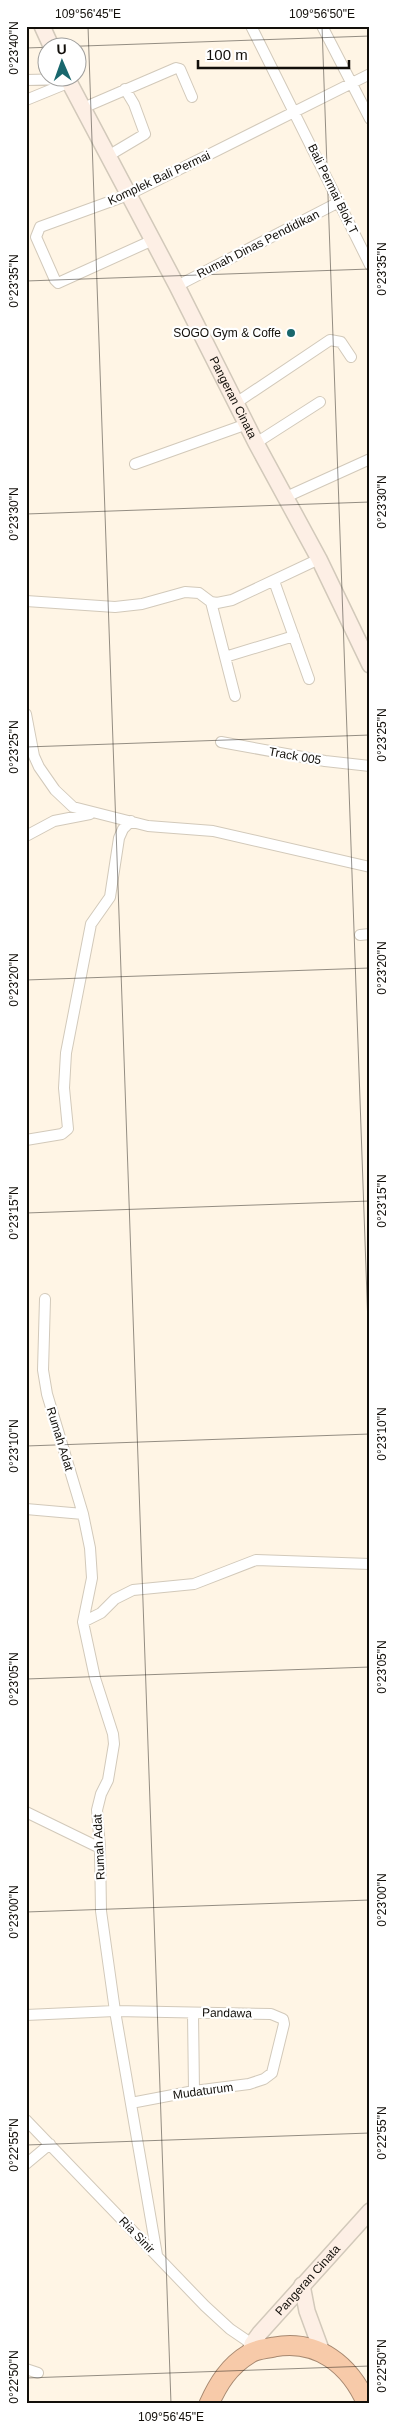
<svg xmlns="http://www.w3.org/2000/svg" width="396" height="2430" viewBox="0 0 396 2430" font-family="Helvetica,sans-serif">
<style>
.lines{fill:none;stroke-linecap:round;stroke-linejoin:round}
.street-casing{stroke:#d2c9ba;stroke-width:12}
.secondary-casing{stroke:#d2c9ba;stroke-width:18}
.highway-casing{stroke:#a78971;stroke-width:21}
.street{stroke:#fff;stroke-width:10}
.secondary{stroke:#fdefe5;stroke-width:15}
.highway{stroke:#f7caa9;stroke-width:19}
.ticks{fill:none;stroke:#120f0a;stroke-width:1;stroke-opacity:0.45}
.poi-dot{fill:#19676d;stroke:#fff;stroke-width:2}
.labels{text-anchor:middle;stroke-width:4.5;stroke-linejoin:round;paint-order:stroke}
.street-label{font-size:12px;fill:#120f0a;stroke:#fff}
.poi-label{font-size:12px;fill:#120f0a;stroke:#fff;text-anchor:end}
.neatline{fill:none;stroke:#120f0a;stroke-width:2}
.ticks-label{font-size:12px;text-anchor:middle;fill:#120f0a}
</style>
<rect width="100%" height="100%" fill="#fff5e5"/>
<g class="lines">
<g class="street-casing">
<path id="street" d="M251 26 370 265
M322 26 370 119
M26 80 68 79
M26 100 70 82
M83 108 176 68 180 69 192 97
M108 156 145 134 134 104 125 89
M153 240 58 283 55 280 36 237 40 227 128 195 370 74
M177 286 339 202
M236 403 330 340 341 342 351 357
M256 443 320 402
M135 464 247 424
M286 497 370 459
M274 581 309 679
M26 601 115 607 142 604 185 592 199 593 211 602 217 603 232 600 319 559
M211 602 235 696
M225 657 294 636
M26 714 34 756 39 767 55 790 73 807 148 826 213 831 370 867
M221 742 325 761 370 766
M26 836 54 821 90 814
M360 935 370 934
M26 1140 62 1134 68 1129 64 1088 66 1053 91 924 110 897 119 838 123 829 131 821
M45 1299 43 1370 47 1394 83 1514 90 1548 92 1578 83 1622 95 1678 113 1734 114 1744 108 1780 101 1794 97 1810 100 1848 101 1911 115 2011 157 2255
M26 1509 83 1514
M83 1622 101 1613 115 1599 133 1590 194 1584 256 1560 370 1564
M26 1812 100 1848
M193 2013 194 2091
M26 2015 115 2011 271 2014 283 2019 284 2024 272 2073 264 2079 249 2084 194 2091 131 2103
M26 2120 205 2306 230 2329 252 2344
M26 2164 50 2144
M26 2369 38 2373"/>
</g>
<g class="secondary-casing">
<g id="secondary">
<path d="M42 26 52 48"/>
<path id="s1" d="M67 78 177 286 256 443 319 559 370 665"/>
<path d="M302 2285 307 2311 322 2352"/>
<path id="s2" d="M250 2353 252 2344 260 2333 370 2211"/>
</g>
</g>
<g class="highway-casing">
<path id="highway" d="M209 2404C218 2384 229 2366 249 2354 256 2349 266 2349 274 2347 318 2339 350 2365 367 2404"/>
</g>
<use href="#street" class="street"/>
<use href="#secondary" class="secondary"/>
<use href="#highway" class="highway"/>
</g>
<path class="ticks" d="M88 26 171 2404M322 26 370 1382M26 48 370 36M26 281 370 269M26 514 370 502M26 747 370 735M26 980 370 968M26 1213 370 1201M26 1446 370 1434M26 1679 370 1667M26 1912 370 1900M26 2145 370 2133M26 2378 370 2366"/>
<circle class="poi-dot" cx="291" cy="333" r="5"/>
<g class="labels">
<g class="street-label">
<text transform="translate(159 178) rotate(-25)" y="4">Komplek Bali Permai</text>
<text transform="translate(333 189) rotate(64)" y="4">Bali Permai Blok T</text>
<text transform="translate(258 244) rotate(-27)" y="4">Rumah Dinas Pendidikan</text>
<text dy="4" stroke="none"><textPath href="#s1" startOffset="360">Pangeran Cinata</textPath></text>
<text transform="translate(295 756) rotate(10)" y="4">Track 005</text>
<text transform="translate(60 1439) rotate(73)" y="4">Rumah Adat</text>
<text transform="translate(99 1847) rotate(-93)" y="4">Rumah Adat</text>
<text transform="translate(227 2013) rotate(1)" y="4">Pandawa</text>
<text transform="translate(203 2091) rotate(-8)" y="4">Mudaturum</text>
<text transform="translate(137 2235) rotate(46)" y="4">Ria Sinir</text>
<text dy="4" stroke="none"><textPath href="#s2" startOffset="94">Pangeran Cinata</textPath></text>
</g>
<g class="poi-label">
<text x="281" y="337">SOGO Gym &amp; Coffe</text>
</g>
</g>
<rect width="396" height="2430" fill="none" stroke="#ffffff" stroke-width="55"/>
<g transform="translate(62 62) rotate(358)"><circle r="24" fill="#ffffff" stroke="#a09f9d"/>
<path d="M0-4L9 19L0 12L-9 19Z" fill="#19676d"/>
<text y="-8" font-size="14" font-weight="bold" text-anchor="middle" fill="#120f0a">U</text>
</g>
<path d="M198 60v8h151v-8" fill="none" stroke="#120f0a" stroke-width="2.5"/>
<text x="206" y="60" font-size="15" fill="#120f0a" stroke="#ffffff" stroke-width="4" paint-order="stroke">100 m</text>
<rect x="28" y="28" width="340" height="2374" class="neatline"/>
<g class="ticks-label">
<text x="88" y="18">109°56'45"E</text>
<text x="322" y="18">109°56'50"E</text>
<text transform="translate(14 48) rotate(-90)" y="4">0°23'40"N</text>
<text transform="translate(382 269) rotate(-90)" y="4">0°23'35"N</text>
<text transform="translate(14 281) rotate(-90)" y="4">0°23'35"N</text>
<text transform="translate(382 502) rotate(-90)" y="4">0°23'30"N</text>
<text transform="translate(14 514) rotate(-90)" y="4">0°23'30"N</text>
<text transform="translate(382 735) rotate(-90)" y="4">0°23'25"N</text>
<text transform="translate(14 747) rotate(-90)" y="4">0°23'25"N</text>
<text transform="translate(382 968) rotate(-90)" y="4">0°23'20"N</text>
<text transform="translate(14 980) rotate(-90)" y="4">0°23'20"N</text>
<text transform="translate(382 1201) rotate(-90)" y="4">0°23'15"N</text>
<text transform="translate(14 1213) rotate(-90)" y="4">0°23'15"N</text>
<text transform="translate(382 1434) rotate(-90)" y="4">0°23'10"N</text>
<text transform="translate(14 1446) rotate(-90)" y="4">0°23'10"N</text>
<text transform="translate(382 1667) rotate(-90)" y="4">0°23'05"N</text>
<text transform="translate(14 1679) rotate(-90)" y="4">0°23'05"N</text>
<text transform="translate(382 1900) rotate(-90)" y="4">0°23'00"N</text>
<text transform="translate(14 1912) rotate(-90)" y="4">0°23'00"N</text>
<text transform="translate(382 2133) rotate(-90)" y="4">0°22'55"N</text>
<text transform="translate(14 2145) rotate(-90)" y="4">0°22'55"N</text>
<text transform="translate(382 2366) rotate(-90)" y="4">0°22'50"N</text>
<text transform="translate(14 2377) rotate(-90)" y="4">0°22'50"N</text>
<text x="171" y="2421">109°56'45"E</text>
</g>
</svg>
